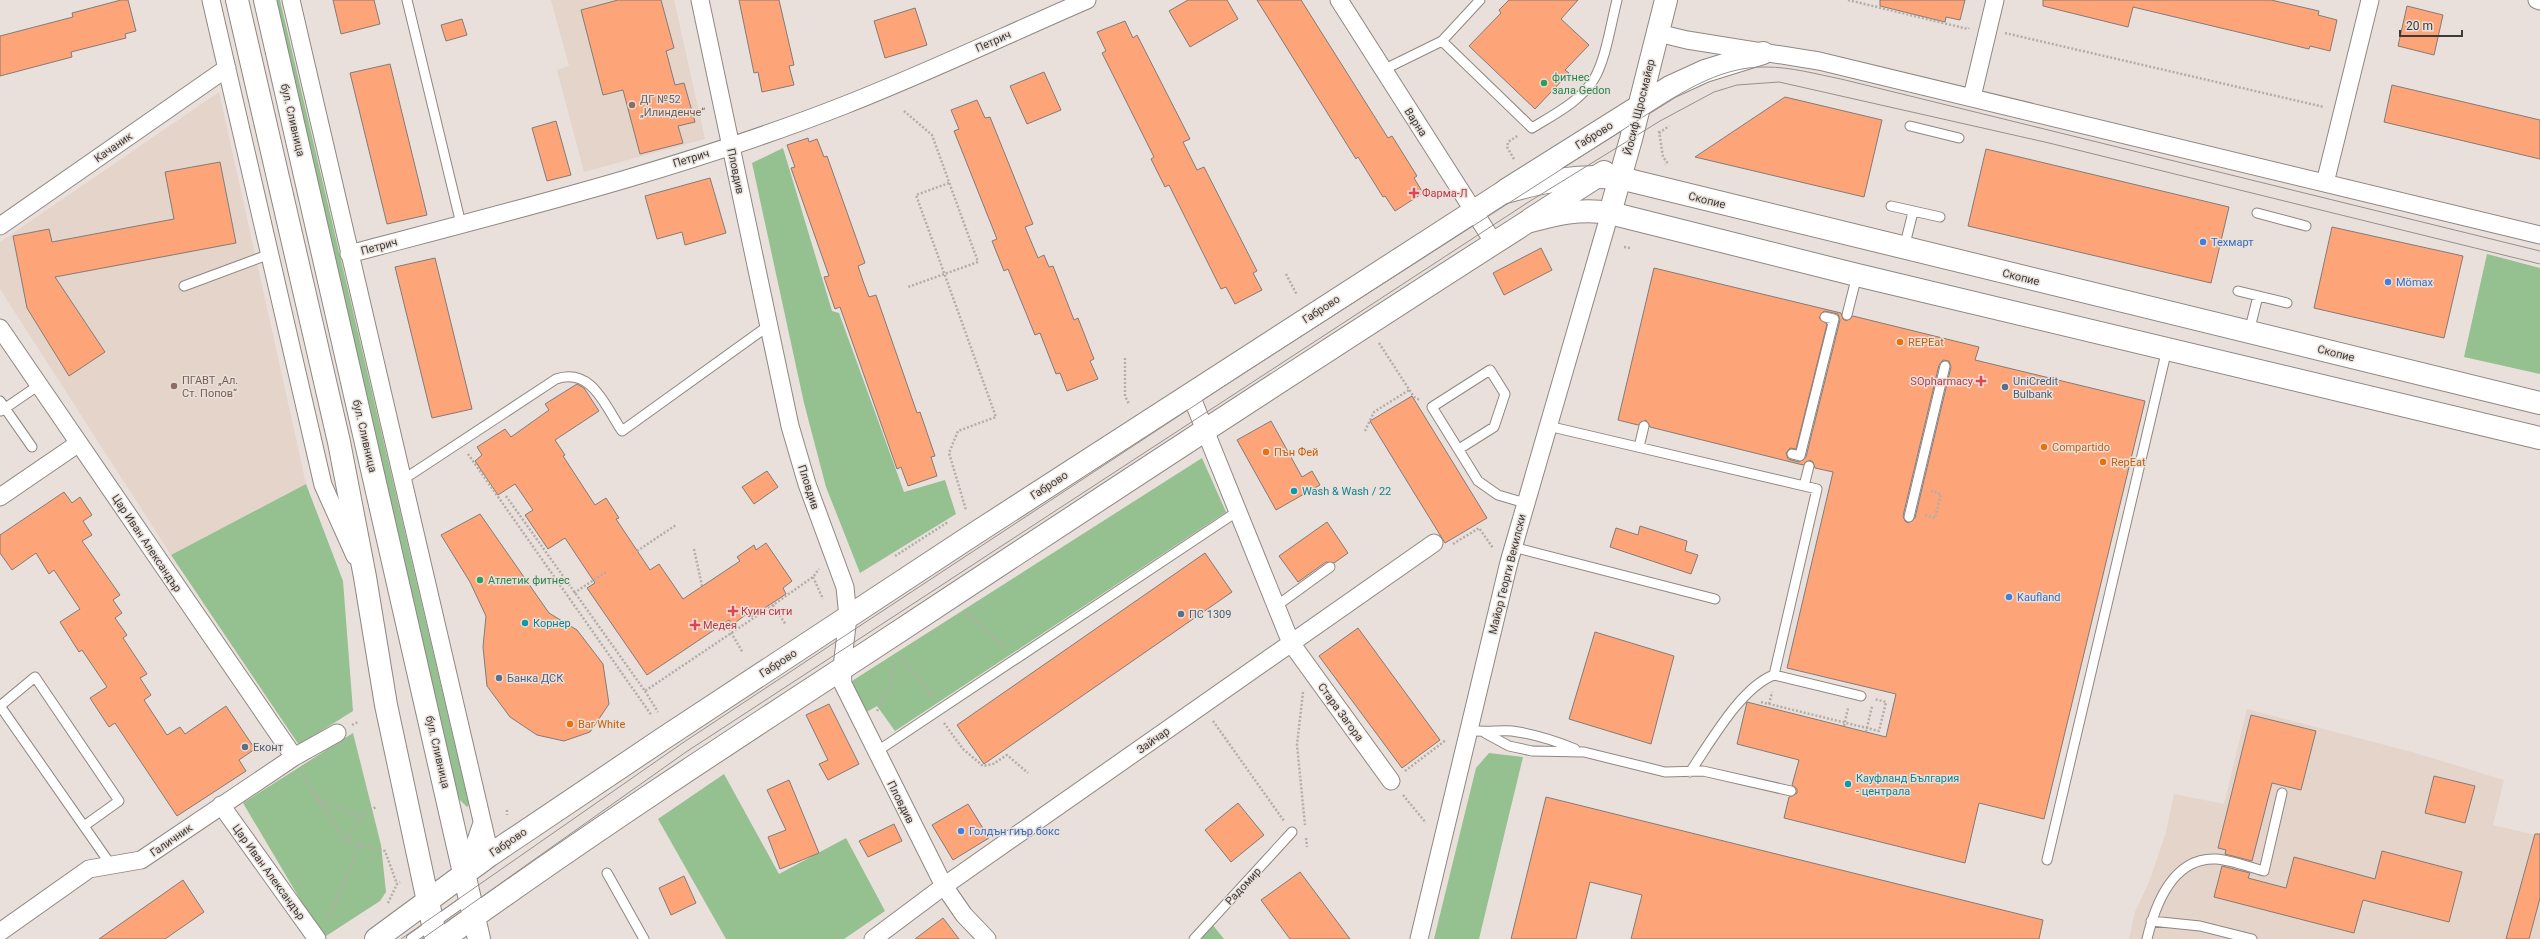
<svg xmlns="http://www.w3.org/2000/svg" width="2540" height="939" viewBox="0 0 2540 939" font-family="Roboto,sans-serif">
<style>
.built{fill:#e4d4ca}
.green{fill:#95c090}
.building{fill:#fea479;stroke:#837b77;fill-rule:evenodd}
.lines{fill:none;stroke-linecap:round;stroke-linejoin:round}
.lane-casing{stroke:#8f8782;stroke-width:11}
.street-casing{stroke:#8f8782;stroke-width:19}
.secondary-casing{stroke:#8f8782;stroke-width:24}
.primary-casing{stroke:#8f8782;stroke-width:24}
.path{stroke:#b3aca7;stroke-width:2.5;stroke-dasharray:2 2;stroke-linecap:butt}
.lane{stroke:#fff;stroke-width:9}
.street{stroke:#fff;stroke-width:17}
.secondary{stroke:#fff;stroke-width:22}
.primary{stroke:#fff;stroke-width:22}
.tram{stroke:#968f8c;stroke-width:1}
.leisure-dot{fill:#2e9e5b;stroke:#e9e0db;stroke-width:1.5}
.education-dot{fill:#8d6e63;stroke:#e9e0db;stroke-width:1.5}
.health-dot{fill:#e0444e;stroke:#e9e0db;stroke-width:1.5}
.shop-dot{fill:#3f7fe0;stroke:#e9e0db;stroke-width:1.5}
.food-dot{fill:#e8710a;stroke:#e9e0db;stroke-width:1.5}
.service-dot{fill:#5c6f8a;stroke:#e9e0db;stroke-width:1.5}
.culture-dot{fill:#0f9aa8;stroke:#e9e0db;stroke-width:1.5}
.labels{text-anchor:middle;stroke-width:3;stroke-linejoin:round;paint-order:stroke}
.street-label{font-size:11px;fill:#3d3a38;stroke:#e9e0db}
.leisure-label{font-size:11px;fill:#27864d;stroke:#e9e0db;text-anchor:start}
.education-label{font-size:11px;fill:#785e54;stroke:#e9e0db;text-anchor:start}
.health-label{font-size:11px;fill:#be3a42;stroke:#e9e0db;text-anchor:start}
.shop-label{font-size:11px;fill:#366cbe;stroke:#e9e0db;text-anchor:start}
.food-label{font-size:11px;fill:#c56008;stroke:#e9e0db;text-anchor:start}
.service-label{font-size:11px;fill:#4e5e75;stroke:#e9e0db;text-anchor:start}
.culture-label{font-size:11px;fill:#0d838f;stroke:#e9e0db;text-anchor:start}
</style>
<rect width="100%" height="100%" fill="#e9e0db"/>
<path class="built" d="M551 0H674L705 139 584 172 557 70 569 66Z
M219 92 306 484 171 555 0 289V242Z
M2247 709 2412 752 2504 780 2493 825 2540 836V939H2129L2135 912 2149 882 2166 832 2174 794 2224 804Z"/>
<path class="green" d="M271 0H280L469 805 467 807 458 798Z
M783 148 832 311 839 313 904 492 945 480 956 514 860 573 826 487 804 403 752 163Z
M2487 254 2540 268V374L2464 357Z
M1202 458 1226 512 895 731 877 706 865 713 849 684 855 679Z
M306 484 343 581 353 711 299 745 171 555Z
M353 733 381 845 386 892 380 901 323 938 243 803Z
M1489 753 1523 757 1479 939H1434L1476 768Z
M724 774 779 874 846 838 885 911 844 939H726L658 819Z
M1212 924 1224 939H1198Z"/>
<path class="building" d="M121 0H128L136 31 125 34 126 38 71 52 72 57 0 76V36L73 17 72 13Z
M333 0H374L380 24 341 34Z
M618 0H661L674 48 666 51 675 85 684 83 695 122 678 126 683 143 640 154 623 90 603 95 581 10Z
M739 0H779L794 65 789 66 794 85 762 92 758 72 754 73Z
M1188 0H1227L1238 19 1190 47 1169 11Z
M1257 0H1301L1388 138 1392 136 1417 176 1414 178 1423 193 1395 211 1385 196 1383 197 1358 157 1356 159Z
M1509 0H1578L1561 19 1589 45 1565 70 1569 73 1535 109 1469 46 1501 13 1499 10Z
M1880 0H1965L1960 20 1946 17 1945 22 1880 6Z
M2043 0H2271L2319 11 2318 15 2337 20 2330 51 2310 46 2309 49 2133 7 2128 27 2043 6Z
M2407 6 2443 15 2434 55 2398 46Z
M915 8 927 45 885 58 874 21Z
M462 19 467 35 446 41 441 25Z
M1125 21 1133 38 1137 35 1190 139 1183 142 1197 170 1204 167 1257 271 1253 273 1262 290 1235 304 1226 287 1221 289 1169 185 1165 187 1151 159 1154 157 1102 53 1106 51 1097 32Z
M390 64 427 215 387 224 350 73Z
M1044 72 1061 110 1027 124 1010 86Z
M2392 85 2540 120V159L2384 122Z
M1785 97 1882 120 1864 197 1695 157Z
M977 100 985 118 990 117 1033 224 1025 227 1038 258 1044 255 1049 267 1053 266 1074 320 1078 318 1094 359 1090 361 1098 379 1067 391 1060 373 1056 374 1040 333 1035 335 1008 269 1004 271 992 241 997 239 954 131 959 129 951 110Z
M556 121 571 175 547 181 532 128Z
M808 138 809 142 817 139 824 157 827 156 865 263 858 266 863 281 869 297 876 295 917 413 920 412 935 456 931 457 937 476 908 486 901 467 897 469 840 307 835 309 824 277 829 276 791 168 795 167 787 145Z
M1986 149 2229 207 2211 283 1968 226Z
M220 162 236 243 55 277 105 352 69 376 27 308 13 236 49 229 52 242 174 219 165 172Z
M710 178 726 233 685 245 682 232 657 239 645 196Z
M2332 227 2463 256 2444 338 2314 308Z
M1541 248 1552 270 1504 295 1493 273Z
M435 258 472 409 432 418 395 267Z
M1654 268 1841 313 1843 319 1846 321 1853 316 1979 347 1975 360 2145 401 2044 819 1979 803 1965 863 1784 818 1789 797 1797 793V789L1792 785 1799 760 1737 744 1747 702 1886 737 1896 694 1787 668 1833 472 1815 468 1813 462 1810 460 1803 465 1650 427 1646 420 1638 425 1618 420ZM1824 311 1838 314 1840 320 1806 457 1799 462 1788 459 1786 453 1790 448 1796 449 1827 324 1819 318ZM1943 360 1949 361 1951 367 1915 518 1908 523 1905 521 1903 516 1939 365Z
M577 384 584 388 599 411 555 440 565 455 563 456 595 505 606 498 619 518 616 519 650 570 659 564 683 599 740 561 737 557 754 545 756 550 766 543 792 581 783 588 786 594 751 617 748 613 732 625 729 620 647 675 587 588 595 583 565 538 548 549 525 515 533 510 515 484 498 495 475 461 482 455 477 447 505 429 511 437 549 410 545 404Z
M1412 396 1487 518 1445 543 1370 421Z
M1271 421 1302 477 1312 471 1320 485 1276 510 1237 440Z
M767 471 778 487 754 504 742 487Z
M64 492 72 503 80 497 92 515 83 521 92 535 82 541 120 595 113 600 122 613 115 618 127 635 123 638 147 674 140 678 151 695 144 700 167 735 180 727 185 734 226 706 255 749 239 760 246 771 177 816 115 723 109 727 90 698 107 687 82 650 79 652 60 622 80 609 54 570 49 574 36 553 12 570 0 553V535Z
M480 514 549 613 577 630 603 664 609 704 590 732 564 741 537 735 510 717 487 686 483 647 486 616 470 582 441 535Z
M1327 522 1348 553 1334 563 1326 562 1298 582 1279 556Z
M1640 526 1687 541 1685 551 1698 555 1691 574 1610 547 1616 528 1638 535Z
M1205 553 1232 592 984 764 957 725Z
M1358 628 1440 740 1402 768 1319 656Z
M1595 632 1674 656 1651 744 1569 719Z
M829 704 859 764 828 780 819 764 828 760 806 715Z
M2251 715 2316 731 2301 790 2272 783 2252 861 2225 854 2226 850 2218 848Z
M2434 776 2475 786 2465 823 2425 813Z
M789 780 819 853 780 869 768 837 786 830 767 790Z
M1546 797 2043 920 2039 939H1631L1642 895 1590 882 1576 939H1511Z
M1238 803 1264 835 1231 862 1205 830Z
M968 804 989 838 953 860 932 825Z
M894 824 902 841 868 857 859 841Z
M2535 834H2540V898L2529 939H2506Z
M2382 851 2462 872 2449 922 2363 900 2354 933 2214 897 2222 866 2250 873 2248 878 2286 888 2294 857 2375 879Z
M1300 872 1350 939H1290L1261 900Z
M684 876 696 903 671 915 659 888Z
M183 880 204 912 165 939H99Z
M943 918 959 939H915Z"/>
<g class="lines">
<g class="lane-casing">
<path id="lane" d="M407 0 461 224
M1442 41 1480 0
M1383 70 1442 41 1532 128C1553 115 1581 101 1594 79 1606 59 1611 23 1617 0
M1910 126 1959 138
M1891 206 1940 217
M2257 213 2306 226
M1904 248 1913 212
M184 286 270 254
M2238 291 2287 303
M1847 315 1857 275
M2249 332 2258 296
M0 401 32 447
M1 411 39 385
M1548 426 1817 489 1774 675
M1639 447 1644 426
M1459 449 1494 427 1505 394 1490 370 1432 407 1478 481 1498 495 1525 503
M1792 454 1800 456 1834 319 1825 317
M401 481 556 379C592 367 605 406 622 431L768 326
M1804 486 1809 466
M1909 517 1945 366
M1513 547 1715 599
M1275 607 1330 567
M1469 730C1484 733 1498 730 1512 731 1534 734 1556 741 1575 749
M1485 733 1509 746 1532 751 1584 752 1665 772 1703 771 1791 791
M876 752 1238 511
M1690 772C1710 743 1741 687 1774 675L1861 696
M84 826 119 801 35 677 0 706 111 865
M2047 860 2167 349
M607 873 644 939
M2151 921 2200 926 2252 939
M411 939 470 897
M1194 939 1292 832
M2147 939C2155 905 2173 857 2216 859 2231 860 2249 867 2264 871L2282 793"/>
</g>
<g class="street-casing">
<path id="street" d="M211 0 323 485 355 556
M291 0 490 855
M700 0 790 426 807 484 845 587 848 617 842 667 843 684 944 886 964 915 987 939
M1339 0 1494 243
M2537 0 2540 1
M1658 33 1687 40 1819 61 2540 235
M1972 97 1995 0
M2325 183 2370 0
M0 226 227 68
M349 254C516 210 685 168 845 105 927 73 1006 35 1087 0
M0 328 294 757
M1190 393 1291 643 1391 781
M0 497 79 443
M221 805 317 939
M465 873 482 823
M0 932 89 869 141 860 294 757 337 733
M873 939 944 886 1434 543
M1419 939 1509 562 1610 213"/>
</g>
<g class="secondary-casing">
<path id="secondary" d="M1506 190 1670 87 1705 71 1763 53
M1610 213 1631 139 1666 0
M1531 219 1604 172"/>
</g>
<g class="primary-casing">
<path id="primary" d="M237 0 339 442 365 577 386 705 436 939
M265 0 479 939
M376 939 490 855 664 738 974 534 1502 193C1544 181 1577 174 1620 178L2540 403
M443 939C591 832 745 732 898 632 1107 494 1316 357 1527 222 1556 214 1580 208 1610 213L1857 275 2540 438"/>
</g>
<path class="path" d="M1848 0 1968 29 1969 28
M2005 33 2324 107
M904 111 932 135 978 262 908 287
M1659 131 1663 157 1667 162 1665 165
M1659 133 1669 126
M1514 159 1507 147 1508 142 1519 135
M949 183 916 195 996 417 958 431 949 453 966 510
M1624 247 1630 248
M1286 274 1297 295
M1379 343 1414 397 1420 400
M1125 358V396L1129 404
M1365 431 1374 412 1409 390
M468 454 652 716
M506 496 645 691 773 605 813 577 819 569
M1925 515 1935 518 1941 494 1931 491
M1453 544 1479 528 1493 548
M694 549 702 586
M637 551 676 525
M895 556 948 522
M813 577 823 599
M574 593 606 572
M773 605 786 625
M965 612 1006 648
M725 622 743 653
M900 657 934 697
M645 691 658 712
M1303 692 1297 745 1305 825
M1761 702 1879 731 1886 702 1874 699
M1769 704 1772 692
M877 711 889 688 894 661
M1213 721 1284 821
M944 723 963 749 983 766 993 764 1007 755 1028 773
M352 725 358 722
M1844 726 1848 708
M1866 732 1872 706
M1405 771 1446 740
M303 773 317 798 346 841 360 845 327 922
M1403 795 1426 823
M318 799 360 817
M507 810V815
M1306 838 1307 847
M346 841 360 817 376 807
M360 845 385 851 397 884
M388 903 397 884 400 882"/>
<use href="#lane" class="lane"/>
<use href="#street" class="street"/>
<use href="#secondary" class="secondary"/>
<use href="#primary" class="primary"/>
<path class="tram" d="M401 939 681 744 846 635 1244 373 1635 122C1675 97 1717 66 1766 67 1791 67 1816 74 1841 79L2540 251
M422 939 686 752 1527 203 1660 121 1714 92 1737 85 1779 82 2049 143 2540 264"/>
</g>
<g class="leisure-dot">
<circle cx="1544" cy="83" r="4"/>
<circle cx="480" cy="580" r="4"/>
</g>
<g class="education-dot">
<circle cx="632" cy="105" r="4"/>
<circle cx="174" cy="386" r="4"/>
</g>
<g class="health-dot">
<path d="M1412 187h4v4h4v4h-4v4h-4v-4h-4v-4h4z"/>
<path d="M1979 375h4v4h4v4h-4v4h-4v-4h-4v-4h4z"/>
<path d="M731 605h4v4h4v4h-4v4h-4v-4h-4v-4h4z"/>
<path d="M693 619h4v4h4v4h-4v4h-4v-4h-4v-4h4z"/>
</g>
<g class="shop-dot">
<circle cx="2203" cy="242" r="4"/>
<circle cx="2388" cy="282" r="4"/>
<circle cx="2009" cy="597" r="4"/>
<circle cx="961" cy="831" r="4"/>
</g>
<g class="food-dot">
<circle cx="1900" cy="342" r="4"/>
<circle cx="2044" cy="447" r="4"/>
<circle cx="1266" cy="452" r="4"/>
<circle cx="2103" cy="462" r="4"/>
<circle cx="570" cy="724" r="4"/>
</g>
<g class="service-dot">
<circle cx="2005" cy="387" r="4"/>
<circle cx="1181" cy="614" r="4"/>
<circle cx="499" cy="678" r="4"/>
<circle cx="245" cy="747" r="4"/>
</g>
<g class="culture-dot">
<circle cx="1294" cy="491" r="4"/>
<circle cx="525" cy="623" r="4"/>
<circle cx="1848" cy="784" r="4"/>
</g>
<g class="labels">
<g class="street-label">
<text transform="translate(993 41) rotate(-24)" y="4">Петрич</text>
<text transform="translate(1639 107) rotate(-76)" y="4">Йосиф Щросмайер</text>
<text transform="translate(293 120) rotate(77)" y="4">бул. Сливница</text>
<text transform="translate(1416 122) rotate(57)" y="4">Варна</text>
<text transform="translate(1594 135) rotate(-32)" y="4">Габрово</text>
<text transform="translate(113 147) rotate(-35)" y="4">Качаник</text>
<text transform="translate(691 158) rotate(-17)" y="4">Петрич</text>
<text transform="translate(736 171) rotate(78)" y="4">Пловдив</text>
<text transform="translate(1707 200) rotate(14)" y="4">Скопие</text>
<text transform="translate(379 246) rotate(-15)" y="4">Петрич</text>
<text transform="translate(2021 277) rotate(14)" y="4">Скопие</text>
<text transform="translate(1321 309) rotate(-33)" y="4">Габрово</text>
<text transform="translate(2336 353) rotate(14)" y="4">Скопие</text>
<text transform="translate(365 436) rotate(77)" y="4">бул. Сливница</text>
<text transform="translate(1049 485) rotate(-33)" y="4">Габрово</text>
<text transform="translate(809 487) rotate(72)" y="4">Пловдив</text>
<text transform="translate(147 543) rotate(56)" y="4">Цар Иван Александър</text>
<text transform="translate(1507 574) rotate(-76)" y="4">Майор Георги Векилски</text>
<text transform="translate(778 663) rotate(-33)" y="4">Габрово</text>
<text transform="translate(1341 712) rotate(54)" y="4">Стара Загора</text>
<text transform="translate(1153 740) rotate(-35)" y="4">Зайчар</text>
<text transform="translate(438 752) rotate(77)" y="4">бул. Сливница</text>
<text transform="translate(901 802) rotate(63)" y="4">Пловдив</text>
<text transform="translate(171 840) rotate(-35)" y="4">Галичник</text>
<text transform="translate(508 842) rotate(-34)" y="4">Габрово</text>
<text transform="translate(269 872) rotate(54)" y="4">Цар Иван Александър</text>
<text transform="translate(1243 886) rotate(-47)" y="4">Радомир</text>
</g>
<g class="leisure-label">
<text x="1552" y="81">фитнес<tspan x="1552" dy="13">зала Gedon</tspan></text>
<text x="488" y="584">Атлетик фитнес</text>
</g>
<g class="education-label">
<text x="640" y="103">ДГ №52<tspan x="640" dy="13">„Илинденче“</tspan></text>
<text x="182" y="384">ПГАВТ „Ал.<tspan x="182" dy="13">Ст. Попов“</tspan></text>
</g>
<g class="health-label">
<text x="1422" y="197">Фарма-Л</text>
<text x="1973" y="385" text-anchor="end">SOpharmacy</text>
<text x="741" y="615">Куин сити</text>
<text x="703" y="629">Медея</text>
</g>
<g class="shop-label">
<text x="2211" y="246">Техмарт</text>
<text x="2396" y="286">Mömax</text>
<text x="2017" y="601">Kaufland</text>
<text x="969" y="835">Голдън гиър бокс</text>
</g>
<g class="food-label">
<text x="1908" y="346">REPEat</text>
<text x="2052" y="451">Compartido</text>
<text x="1274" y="456">Пън Фей</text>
<text x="2111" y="466">RepEat</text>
<text x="578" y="728">Bar White</text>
</g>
<g class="service-label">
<text x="2013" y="385">UniCredit<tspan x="2013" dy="13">Bulbank</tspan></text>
<text x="1189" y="618">ПС 1309</text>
<text x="507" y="682">Банка ДСК</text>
<text x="253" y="751">Еконт</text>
</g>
<g class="culture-label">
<text x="1302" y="495">Wash &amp; Wash / 22</text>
<text x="533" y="627">Корнер</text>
<text x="1856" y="782">Кауфланд България<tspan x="1856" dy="13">- централа</tspan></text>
</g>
</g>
<path d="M2400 30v6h62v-6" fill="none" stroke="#3d3a38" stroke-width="2"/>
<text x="2406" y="30" font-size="12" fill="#3d3a38" stroke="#e9e0db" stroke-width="3" paint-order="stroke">20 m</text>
</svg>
